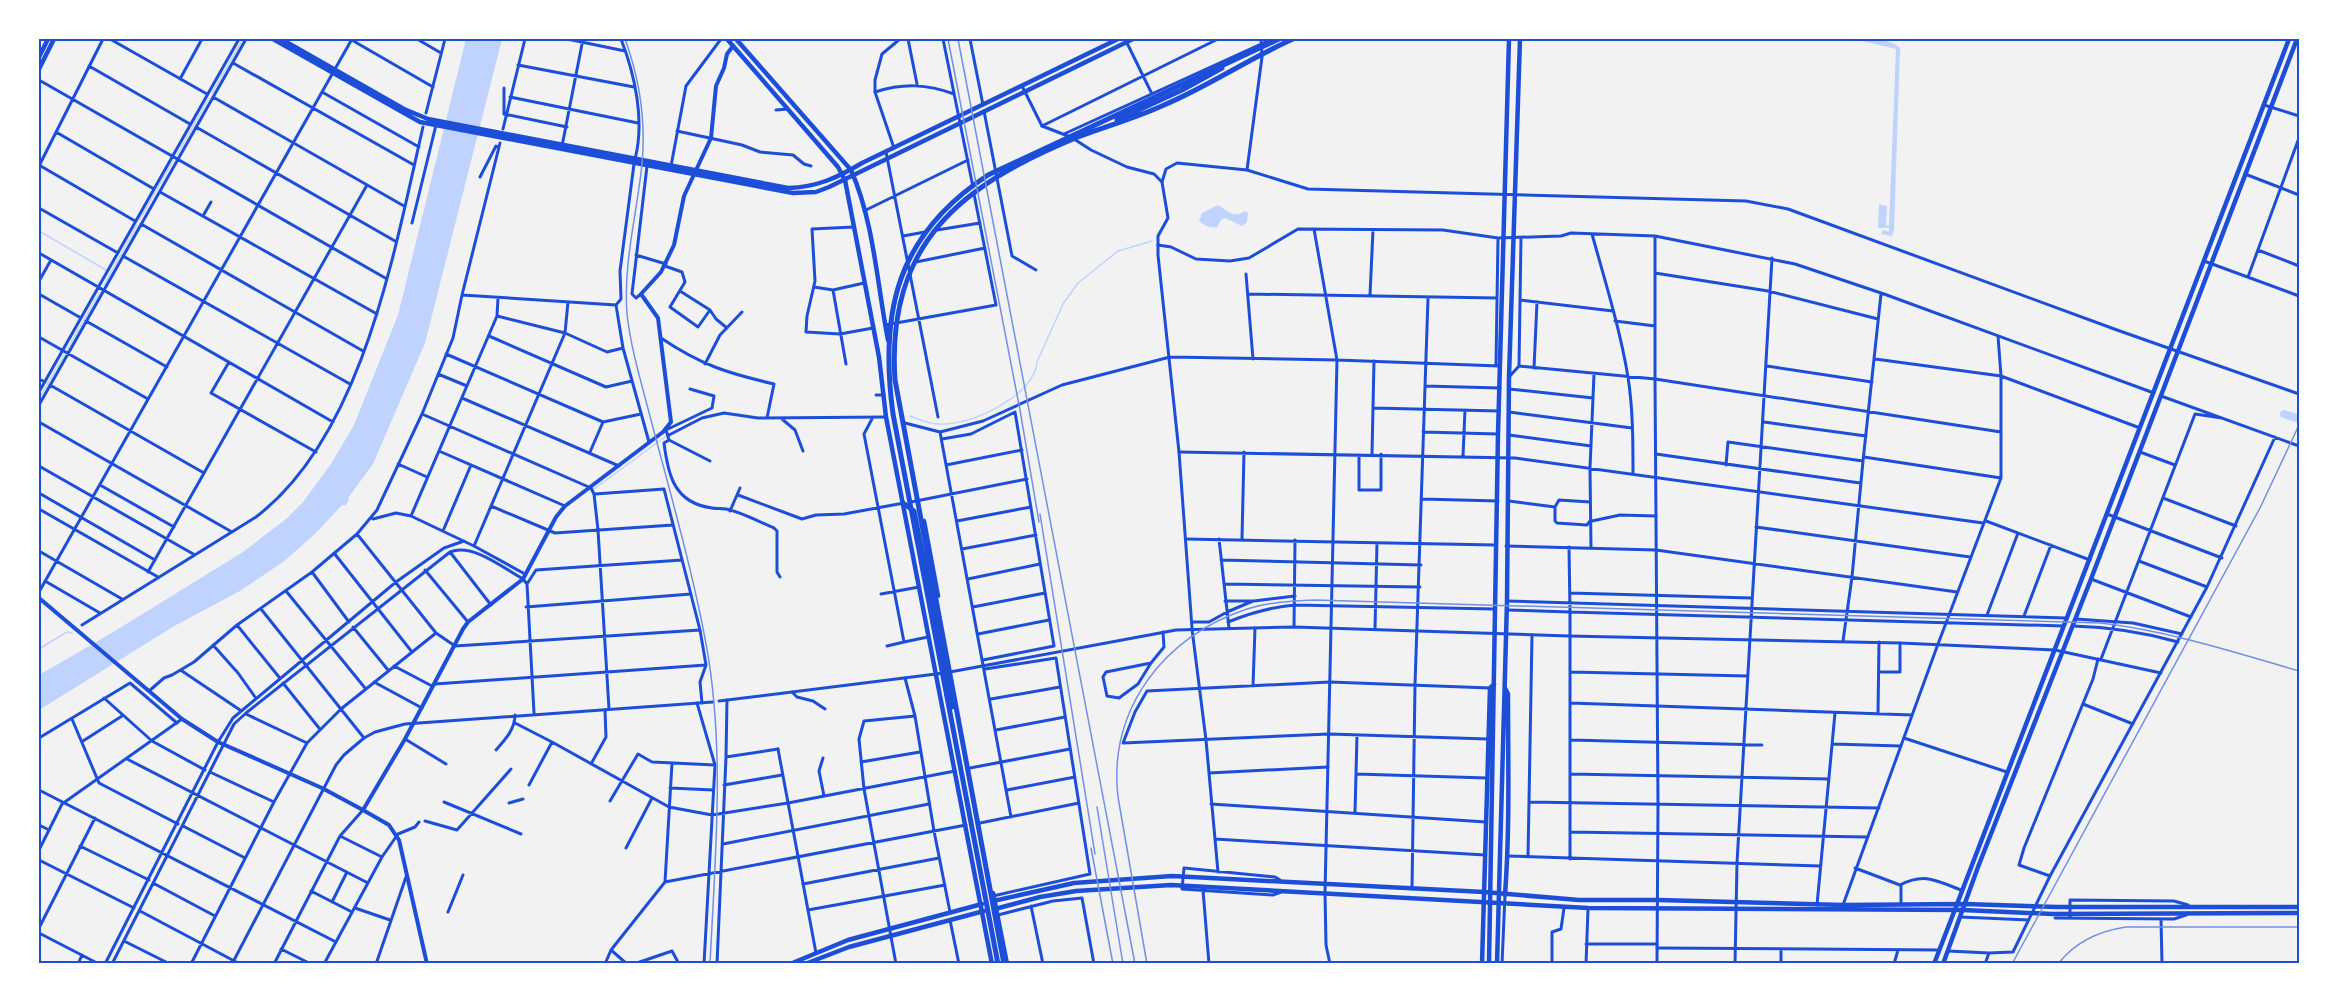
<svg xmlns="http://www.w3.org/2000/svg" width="2338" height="1003" viewBox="0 0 2338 1003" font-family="Manrope,sans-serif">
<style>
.water{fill:#bfd3fe}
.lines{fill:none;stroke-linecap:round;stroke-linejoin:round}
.stream{stroke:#bfd3fe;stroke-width:1.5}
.river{stroke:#bfd3fe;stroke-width:8}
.minor{stroke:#1d4ed8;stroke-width:3}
.tertiary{stroke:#1d4ed8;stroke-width:3}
.secondary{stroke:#1d4ed8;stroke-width:4}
.primary{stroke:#1d4ed8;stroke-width:4.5}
.trunk{stroke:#1d4ed8;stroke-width:4.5}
.motorway{stroke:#1d4ed8;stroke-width:5}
.rail{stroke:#7290e2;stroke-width:1.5}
.neatline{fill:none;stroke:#1d4ed8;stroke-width:2}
</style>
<rect width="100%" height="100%" fill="#f2f2f2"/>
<path class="water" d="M466 39H502L425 343 373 464 348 498 349 500 345 506 342 505 315 534 283 562 240 591 176 625 39 710V675L110 634 243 552 286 519 303 502 331 464 354 425 398 315Z
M1854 39C1867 39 1891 38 1900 48L1894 229 1892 236 1881 234 1883 230 1889 232V228H1878L1879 204 1887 206 1886 225 1889 226 1896 49Z
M1218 205C1228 211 1234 219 1245 211L1248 213 1247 222 1242 226 1225 218 1221 220 1217 227C1209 228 1205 226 1199 221L1202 213Z"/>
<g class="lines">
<path class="stream" d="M212 93 243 39
M177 155 209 98
M140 219 173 161
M39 231 106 270
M104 285 137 225
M67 350 99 293
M39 399 64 355
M910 416C922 421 933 425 946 424 976 423 1035 394 1037 362L1063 304 1078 283 1118 251 1152 241
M594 489 665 437
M39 649 67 632 72 633"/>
<path class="river" d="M2284 414 2299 419"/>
<path class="minor" d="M110 39 207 94
M350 39 433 87
M417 39 441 53
M567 39 625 51
M621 39C635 75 645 121 635 159
M908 39 917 84
M943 39 973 187
M970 39 983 105
M1127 43 1151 92
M233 63 414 165
M518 65 634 87
M89 66 190 124
M180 79 202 39
M39 80 387 279
M504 88V114L567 127
M322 92 419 147
M875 92C903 83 927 84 954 94
M213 97 404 206
M510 97 638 123
M776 110 788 109
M984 111 1012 256 1036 270
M426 113 445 39
M1042 126 1218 39
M196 127 395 241
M503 129 525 39
M677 131 742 145 760 152 793 155 804 164 811 166
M56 132 154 189
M1064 134 1272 39
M562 146 583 39
M886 152 938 417
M634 164 620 271 621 299 616 305 623 348 649 442
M39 165 135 221
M39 166 103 39
M671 166 686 86 721 39
M1247 170 1262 57 1261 39
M2245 174 2299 195
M480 177 496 146 498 147
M1162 182 1166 169 1177 163 1247 170 1308 189 1746 201 1788 209 2117 330 2299 394
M160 192 377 314
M39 208 118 253
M864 211 968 160
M203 216 211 202
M412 223 436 125
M141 224 363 351
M854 227 812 229 815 281 807 316 806 332 840 334 873 328
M1314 229 1337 360 1499 366
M937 230 980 223
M1592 234C1605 281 1620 329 1628 377 1633 409 1633 442 1633 474
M903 236 925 232
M1655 236V378
M1158 245 1171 247 1196 259 1230 261 1249 258 1298 229 1443 230 1498 238 1561 236 1571 233 1655 236 1795 264 1884 294 2154 393
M2258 250 2299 266
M39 253 333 422
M636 255 666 264
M123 256 350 384
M2204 261 2299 296
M916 262 985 248
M665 266 682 272 685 282 670 307 698 327 710 310
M1655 273 1768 291 1878 319
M1246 274 1253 359
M2248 277 2299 138
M39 281 51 260
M814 287 833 290 864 283
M833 290 846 364
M680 291 710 310 716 319 727 328
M39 294 81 318
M641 294 636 298 632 294 647 166
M1248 294 1497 298
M462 295 616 305
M1370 295 1373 230
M1520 300 1613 311
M497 316 565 333 607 352 623 348
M86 321 167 367
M1615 321 1655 326
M885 325 996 305 974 194
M489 336 606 387 632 381
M39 337 148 399
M661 338C701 365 727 373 774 384L767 418
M446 354 603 422 641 414
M1875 359 2001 376 2140 428
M229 362 211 393 316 452
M705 364 720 335 742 312
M1496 365 1498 238
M1519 366 1655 379 2001 432
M1767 366 1872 382
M1534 368 1537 302
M438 374 467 386
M1509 377 1519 366 1521 238
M39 379 45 382
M50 385 204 473
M1425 386 1500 388
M690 389 714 396 712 408 666 430 669 440 710 461
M1509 389 1593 398
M39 392 239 39
M876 395H884
M2161 396 2299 446
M462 398 619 466
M39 405 246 39
M1373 408 1499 411
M1509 412 1632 428
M422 414 591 488 594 494 598 530 609 709
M873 417 864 434 904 642 928 637
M782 419 795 430 803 451
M39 422 232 532
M1764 422 1866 436
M905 423 940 432 1011 817
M1423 432 1498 434
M669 435 702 418 724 413 758 418 886 417
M1509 435 1591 446
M942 439 971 434 1015 412 1054 646 983 660
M669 440 664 443C668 475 674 503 712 508 716 509 721 508 726 509 742 512 759 522 774 528L777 531V572L780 577
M439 451 565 506
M590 452 603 422
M1179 452 1515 458 1983 523
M2140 452 2175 465
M1372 454 1374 361
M1656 454 1860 483
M1359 455V490H1381V454
M1463 456 1465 410
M1864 457 2001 478
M398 464 427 477
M946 465 1022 450
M1726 465 1728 442 1863 461 1881 294
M39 466 195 555
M100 485 174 527
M39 493 155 560
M595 494 664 489 700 630 706 665 700 682 702 703
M738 495 802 519 816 515 844 514 904 503
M2163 498 2236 526
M1422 499 1498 501
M1509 501 1555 507 1559 500 1590 502
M911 502 1027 479
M491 506 555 533 673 525
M1555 507V521L1557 523 1587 525 1590 521
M39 509 158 577
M730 511 740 488
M2107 514 2222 558
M411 516 497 316 498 298
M373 519 396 513 411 516 474 546 525 574
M957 521 1031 507
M1592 521 1620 515 1656 516
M1986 521 2090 560
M1756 527 1970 557
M443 531 471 465
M357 534 436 633 455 646 700 630
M1186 539 1495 545
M1219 539 1229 628
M1242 539 1244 452
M474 546 565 333 568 302
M1506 546 1656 550 1957 592
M1569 547 1570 612 2064 626
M1591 548 1590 468 1594 374
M962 549 1036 535
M39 551 122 599
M450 552 491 605
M334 553 412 652
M1221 560 1421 565
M2139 561 2207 587
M425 570 468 622
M148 572 367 185
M312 572 349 622
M968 579 1040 564
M2091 579 2191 617
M45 581 100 613
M1224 584 1420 587
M286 591 365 688
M39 592 352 39
M1570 593 1751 598
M881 594 919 587
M1225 601H1254L1295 596
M1507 601 2066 618
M526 607 691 594
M973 607 1045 593
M261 609 364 738
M1507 610 1570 612V859
M1987 615 2018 533
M2024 616 2051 545
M2076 619 2133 623 2182 634
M1192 622H1209L1227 612 1253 601
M1228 622C1250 613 1271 607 1295 605L1494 609
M1946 623 2001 478V376L1998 336
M82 625 256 517C363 435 394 252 423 127
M237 625 279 677
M2073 626C2109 627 2143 632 2178 642
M353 627 388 670
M1294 627 1295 540
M1192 629 1206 740 1218 872
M1375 629 1377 543
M978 634 1049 620
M1843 641 1852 577 1863 461
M213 645 238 673 255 697
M887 646 904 642
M2101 659 2195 414 2222 418
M1151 663 1138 684 1119 698 1107 696 1103 677 1106 672 1151 663 1164 647 1163 632
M394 666 432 686
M985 669 1056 658 1090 874 993 896
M182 671 240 710
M1570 672 1748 676
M1879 672H1900V643
M905 678 915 716 934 831 950 912
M374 682 422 708
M283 683 319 728
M435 684 706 665
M1253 686 1255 628
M149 691 164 678 172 675 194 662 237 625 312 572 357 534 377 510 422 414 453 338 462 295 500 143
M792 692 797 697 813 701 825 709
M104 698 152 741 205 770
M991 699 1060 687
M697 703 715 765 704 964
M1570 703 1912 715
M2083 704 2133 724
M534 713 527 584 536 570 682 560
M246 714 307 743
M1878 714 1879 642
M72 719 99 783 178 824
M515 723 552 742 669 807 712 815 788 803 955 771
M996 730 1065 717
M39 738 130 683 177 723
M405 739 446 764
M1488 739 1329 734 1123 743 1135 712 1147 691 1330 682 1490 688
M1571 740 1762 745
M83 741 122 716
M1833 744 1900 746
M496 750C505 740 515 729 515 715
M726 757 778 749
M823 758 819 771 824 796
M127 759 368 883
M861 762 920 752
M591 764 606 737 605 710
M970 768 1070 749
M210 772 274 802
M1209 773 1328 767
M1356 774 1487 778
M1570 774 1829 779
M529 785 552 742
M724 785 782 775
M670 788 713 790
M39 790 336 942
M1007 790 1075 777
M610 801 638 754 652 762 715 765
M444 802 521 834
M1529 802 1879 808
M509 803 523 799
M1211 804 1486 822
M1355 813 1357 735
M425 821 457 830 511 769
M980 823 1079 803
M39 825 49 830
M183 826 245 858
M1570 832 1868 837
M340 836 382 857
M1215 839 1485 855
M723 844 929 804
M80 846 149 880
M626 848 652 798
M1508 856 1821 866
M1528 857 1532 635
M39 860 134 908
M1855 868 1900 885C1925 872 1937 881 1961 890
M2050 876 2019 865 2024 848 2093 679 2098 659
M1280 880 1275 877 1184 868 1182 889 1273 895 1281 892
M665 882 672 763
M153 883 215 916
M803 884 939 858
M1901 885V904
M1412 889 1415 685 1428 298
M1203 890 1209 964
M311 891 352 912
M332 902 347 872
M1817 905 1835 713
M1843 905 1938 644
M1031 906 1043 964
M355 908 390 920
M808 910 945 885
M140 911 240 964
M448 912 463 875
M998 915 1053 901 1082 898 1094 964
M1960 917 2029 920
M2055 918 2174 919 2186 915
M2070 918V900L2174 901 2188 905
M2161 919 2162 964
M950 920 959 964
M39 928 95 818
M39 933 99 964
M124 941 170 964
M1586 944H1657
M1657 948 1939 950
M281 949 311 964
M611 950 627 964
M1948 951 1989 953
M78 964 82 955
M105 964 218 742 233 718 396 582 444 548 464 541
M112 964 234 724 246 713 450 552C473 543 503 568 523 579L527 584
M191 964 274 802 307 743 341 709 436 633
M274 964 340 836 363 810
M324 964 382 857 398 834 415 827 419 822
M376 964 406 877
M605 964 611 950 665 882 966 825
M634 964 672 951 679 964
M717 964 726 757 727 700
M896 964 864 789 859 739 864 721 915 716
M1552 964V932L1561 929 1564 908
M1586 964H1657
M1586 964 1588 909
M1735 964 1737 863 1772 258
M1781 964V950
M1894 964 1898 950
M1985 964 1989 953 2013 952 2050 876 2207 587 2275 437"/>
<path class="tertiary" d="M1022 86 1042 126 1068 136
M2264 105 2299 116
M1074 139 1091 150 1127 167 1154 174 1162 182 1168 218 1158 236V255L1179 452 1192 628
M894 148 875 92V80L882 54 900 39
M1655 379 1658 804 1657 964
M940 432 983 421 1062 385 1170 357 1337 360 1325 893 1326 945 1330 964
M1938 644 1946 623
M950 672 1176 630 1294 627 1569 636 1900 643 2055 650 2161 673
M719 701 944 673
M1904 738 2007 772
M778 749 816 953
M39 850 62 804 182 719
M232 964 336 765 344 755 364 738 375 732 405 724 713 702
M1502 964 1505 895"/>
<path class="secondary" d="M39 598 182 719 218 742 322 788 363 810 389 825 399 840 427 964
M363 810 405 739 463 629 468 622 523 579 556 517 565 506 663 432 671 422 658 318 641 294 661 272 674 245 684 196 711 138 716 86 724 68 727 54 733 46"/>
<path class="primary" d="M273 39 420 122 793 193 816 192 829 187 1133 39
M281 39 404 109 428 119 788 188C817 187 837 178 862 163L1118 39
M39 57 48 39
M39 69 54 39
M993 901 1074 883 1172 876 1484 892 1579 900H1658L1843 905 1965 904 2057 907H2299
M995 909 1040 897 1076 891 1171 885 1588 908 1963 910 2052 914 2299 913
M790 964 848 940 982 904
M805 964 849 947 984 911"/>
<path class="trunk" d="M727 39 838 167 845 180 879 357 886 417 992 964
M736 39 851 170C874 222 877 284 888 340
M924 521 938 596
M993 893 1007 964
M1505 895C1510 828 1508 761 1508 694L1505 688
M1482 964 1490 688 1494 684
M1489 964 1498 434 1509 39
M1497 964 1507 601 1509 377 1520 39
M1934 964 2289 39
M1943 964 1978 867 2091 579 2297 39"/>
<path class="motorway" d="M1117 120 1182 90 1222 68
M903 503 914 511 952 707
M998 964 893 414C879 311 897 235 988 175L1279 39
M1004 964 895 380C886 243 961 185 1078 137 1107 126 1136 118 1164 105 1209 86 1248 59 1293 39"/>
<path class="rail" d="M625 39C640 80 646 121 642 164 637 214 623 263 627 314 631 350 642 385 651 420 671 496 693 572 707 649 725 753 715 859 710 964
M948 39 1020 410 1039 522
M958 39 1135 964
M1040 514 1095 854
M1097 807 1123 964
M1091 848 1113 964
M1147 964 1118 797C1108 709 1164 636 1247 609 1269 602 1292 601 1315 600L2101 623C2169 631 2234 652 2299 671
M2012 964 2260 508 2299 425
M2058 964C2075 942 2099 931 2126 927H2299"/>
</g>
<rect width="2338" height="1003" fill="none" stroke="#ffffff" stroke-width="81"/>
<rect x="40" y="40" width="2258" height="922" class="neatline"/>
</svg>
